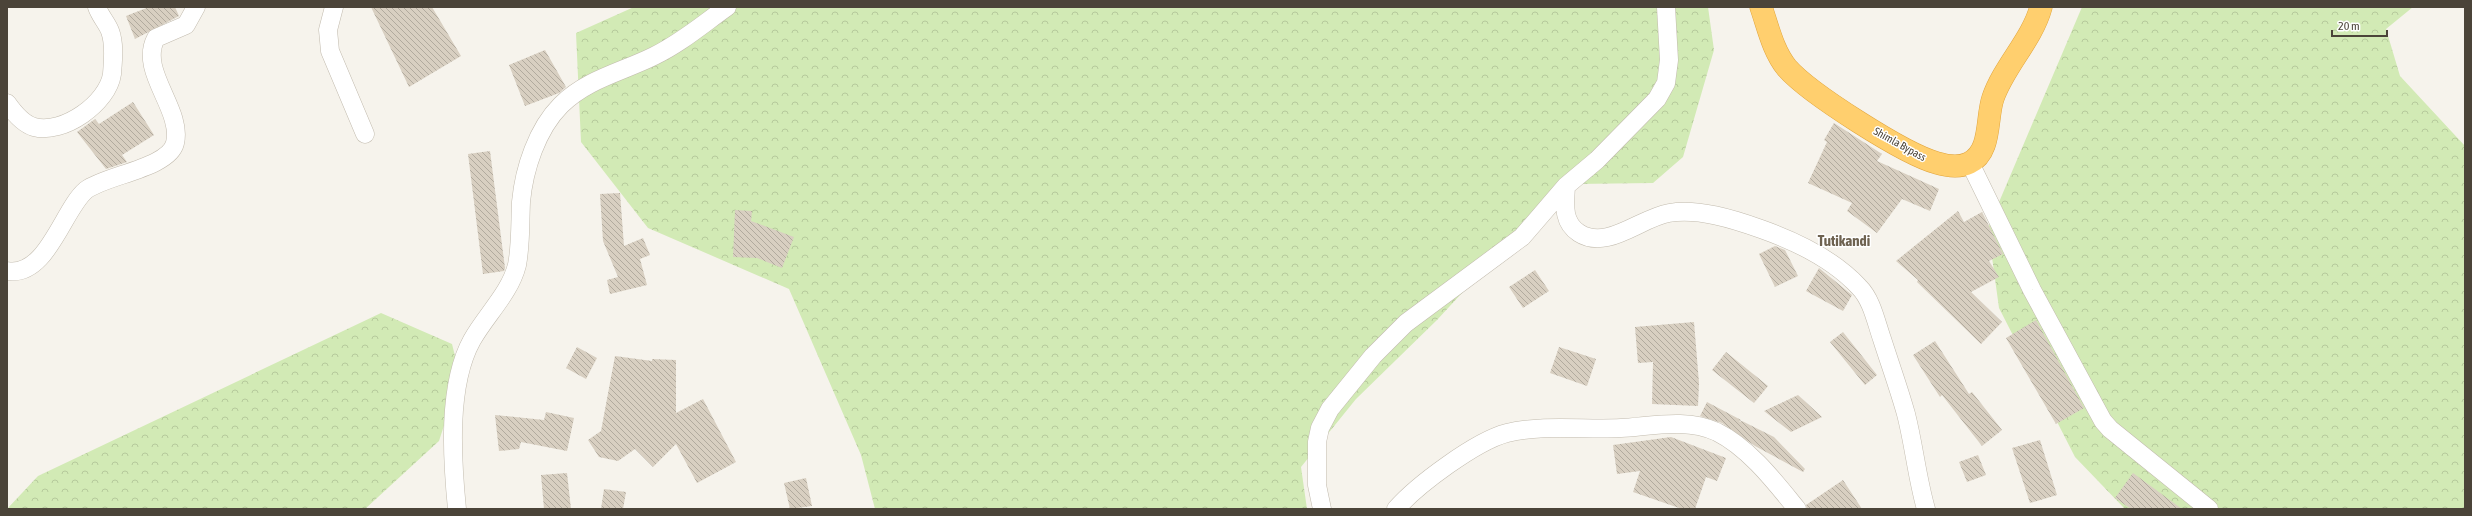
<svg xmlns="http://www.w3.org/2000/svg" width="2472" height="516" viewBox="0 0 2472 516" font-family="'Asap Condensed',sans-serif">
<style>
.forest{fill:url(#forest-crowns)}
.building{fill:url(#building-back-hatch)}
.lines{fill:none;stroke-linecap:round;stroke-linejoin:round}
.minor-casing{stroke:#c2bbae;stroke-width:19}
.highway-casing{stroke:#e0a43c;stroke-width:23}
.minor{stroke:#fff;stroke-width:18}
.highway{stroke:#ffcf6e;stroke-width:22}
.labels{text-anchor:middle;stroke-width:3;stroke-linejoin:round;paint-order:stroke}
.street-label{font-size:11px;fill:#4b4439;stroke:#fff}
.district-label{font-size:15px;font-weight:bold;fill:#6e6250;stroke:#fff}
</style>
<defs>
<pattern id="forest-crowns" width="20" height="18" patternUnits="userSpaceOnUse"><rect width="20" height="18" fill="#d2eab5"/><path d="M2 6a3 3 0 1 1 6 0M12 15a3 3 0 1 1 6 0" fill="none" stroke="#b6ca9c"/></pattern>
<pattern id="building-back-hatch" width="6" height="6" patternUnits="userSpaceOnUse"><rect width="6" height="6" fill="#d8cfc1"/><path d="M-1 5l2 2M0 0l6 6M5-1l2 2" fill="none" stroke="#b1aa9e"/></pattern>
</defs>
<rect width="100%" height="100%" fill="#f6f3ec"/>
<path class="forest" d="M634 7H1708L1714 50 1683 157 1653 183 1575 184 1510 241 1437 320 1356 399 1301 467 1307 509H875L861 455 789 289 648 228 581 142 576 33Z
M2082 7H2413L2386 29 2400 76 2465 146V509H2125L2075 457 1999 308 1988 228Z
M381 313 452 344 460 376 439 441 365 509H7L38 476Z"/>
<path class="building" d="M149 7H175L179 16 135 39 126 16Z
M371 7H432L461 56 409 87Z
M545 50 566 87 559 93 525 106 509 65Z
M133 102 154 135 122 155 127 162 106 169 77 132 95 119 99 124Z
M1834 123 1882 154 1877 161 1939 189 1930 211 1902 199 1877 233 1847 211 1852 203 1808 183 1827 142 1824 140Z
M490 151 505 268 504 271 483 274 468 154Z
M620 193 624 246 643 238 650 255 640 259 647 285 610 294 607 280 618 277 603 241 600 194Z
M735 210 752 211 751 221 794 237 782 268 757 258 733 257Z
M1958 211 1964 222 1982 212 2003 254 1989 261 1999 277 1971 292 2002 322 1981 344 1917 282 1918 280 1896 261Z
M1775 246 1785 250 1798 276 1775 287 1759 254Z
M1819 268 1852 295 1843 311 1806 291Z
M1535 270 1549 291 1523 308 1509 287Z
M2036 320 2084 408 2056 424 2006 338Z
M1694 322 1699 383 1698 406 1652 404 1653 362 1638 363 1635 327Z
M1843 332 1877 375 1865 385 1830 342Z
M1935 341 1969 394 1972 392 2002 430 1982 446 1942 395 1940 397 1913 355Z
M577 347 597 358 586 379 566 368Z
M1559 347 1596 359 1587 386 1550 373Z
M1726 352 1768 386 1754 403 1712 370Z
M615 356 652 361V359L676 360V413L703 399 736 462 697 483 676 444 653 467 635 449 618 461 599 457 588 440 601 431Z
M1798 395 1822 417 1791 432 1764 411Z
M1707 402 1741 420 1739 422 1742 421 1774 437 1805 469 1803 472 1755 446 1722 423 1700 416Z
M546 412 574 418 567 451 521 442 519 449 499 451 495 415 544 420Z
M1671 437 1726 458 1717 481 1706 477 1695 509H1682L1633 492 1640 471 1617 474 1613 445Z
M2040 440 2057 495 2030 503 2012 448Z
M1978 455 1986 475 1967 482 1959 462Z
M567 473 571 509H544L541 475Z
M2133 473 2182 509H2131L2115 498Z
M806 478 812 506 790 509 784 483Z
M1843 480 1862 509H1807L1806 505Z
M604 489 626 492 623 509H601Z"/>
<g class="lines">
<g class="minor-casing">
<path id="minor" d="M334 7 328 30 330 51 365 134
M7 103C14 113 23 124 34 127 63 135 108 103 112 74 113 61 115 44 110 31 107 23 100 16 97 7
M1970 163 2032 290 2103 421 2110 429 2209 509
M1566 186C1565 204 1562 222 1579 233 1607 251 1640 218 1669 213 1698 208 1733 219 1761 229 1795 241 1834 260 1859 287 1872 300 1876 322 1882 339 1890 364 1899 389 1906 414 1914 445 1917 478 1926 509
M7 271C47 278 63 209 86 190 106 175 169 168 175 143 183 109 138 71 156 38L186 25 196 7
M457 509C452 459 447 385 472 340 486 315 510 293 517 265 521 244 520 223 521 202 524 169 537 129 561 105 587 79 622 72 654 56 681 43 703 24 727 7
M1322 509 1317 485V442L1320 428 1330 409 1373 356 1406 323 1522 237 1566 186 1597 160 1657 99 1666 83 1669 60 1666 7
M1396 509C1417 485 1476 441 1507 433 1544 424 1584 430 1621 428 1653 426 1687 418 1717 432 1749 448 1775 482 1797 509"/>
</g>
<g class="highway-casing">
<path id="highway" d="M1761 7C1768 27 1773 51 1787 68 1809 93 1904 154 1937 163 1947 166 1959 168 1969 163 1992 152 1986 118 1993 98 2004 66 2032 40 2041 7"/>
</g>
<use href="#minor" class="minor"/>
<use href="#highway" class="highway"/>
</g>
<g class="labels">
<g class="street-label">
<text transform="translate(1900 144) rotate(29)" y="4">Shimla Bypass</text>
</g>
<g class="district-label">
<text x="1844" y="246">Tutikandi</text>
</g>
</g>
<rect width="2472" height="516" fill="none" stroke="#4b4439" stroke-width="16"/>
<path d="M2332 30v6h55v-6" fill="none" stroke="#4b4439" stroke-width="2"/>
<text x="2338" y="30" font-size="12" fill="#4b4439" stroke="#ffffff" stroke-width="3" paint-order="stroke">20 m</text>
</svg>
